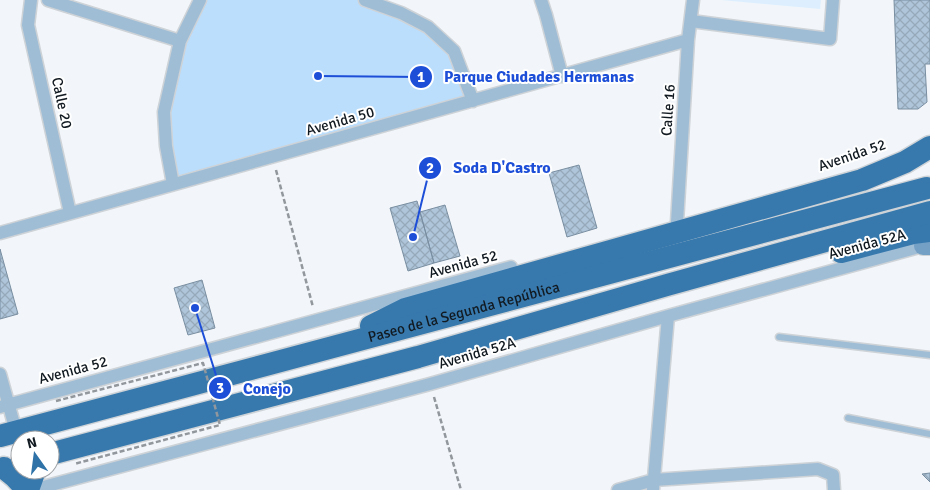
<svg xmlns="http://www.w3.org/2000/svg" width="930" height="490" viewBox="0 0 930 490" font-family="Signika,sans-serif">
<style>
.built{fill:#ddeffe}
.green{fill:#bbdefd}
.building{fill:url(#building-cross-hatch);stroke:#798ea1}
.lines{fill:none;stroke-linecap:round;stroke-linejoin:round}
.lane-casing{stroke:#ced3d7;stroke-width:9}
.street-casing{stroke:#ced3d7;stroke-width:15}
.secondary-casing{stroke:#ced3d7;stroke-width:20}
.highway-casing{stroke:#ced3d7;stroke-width:25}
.path{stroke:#91979c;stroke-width:2.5;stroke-dasharray:5 2.5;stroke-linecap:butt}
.lane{stroke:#a0bdd6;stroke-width:6}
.street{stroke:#a0bdd6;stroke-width:12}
.secondary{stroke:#75a0c5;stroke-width:18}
.highway{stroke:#3779ad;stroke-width:22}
.path-bridge{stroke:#91979c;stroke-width:2.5;stroke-dasharray:5 2.5;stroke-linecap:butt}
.labels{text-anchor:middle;stroke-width:4;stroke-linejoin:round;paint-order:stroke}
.street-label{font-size:15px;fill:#121a21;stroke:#fff}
.leader{fill:none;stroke:#1d4ed8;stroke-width:2}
.callout-dot{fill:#1d4ed8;stroke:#fff;stroke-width:2}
.mark-label{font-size:15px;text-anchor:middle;font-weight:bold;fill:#fff}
.callout-label{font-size:16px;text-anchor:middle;font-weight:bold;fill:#1d4ed8;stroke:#fff;stroke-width:4;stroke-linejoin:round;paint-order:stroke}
</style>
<defs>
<pattern id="building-cross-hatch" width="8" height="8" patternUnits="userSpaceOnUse" patternTransform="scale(1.25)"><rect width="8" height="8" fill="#afc5d9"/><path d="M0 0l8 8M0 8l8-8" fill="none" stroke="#96a9ba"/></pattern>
</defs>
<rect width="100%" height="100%" fill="#f2f6fa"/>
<path class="built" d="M721 0H821L820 9Z"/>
<path class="green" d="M200 0H365L401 13 454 51 473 100 173 184 164 113Z"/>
<path class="building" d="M894 0H930V64H925L927 102 918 109H898Z
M579 165 597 228 567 237 549 173Z
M417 201 434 263 408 271 390 208Z
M445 205 460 256 434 263 420 212Z
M0 249 18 314 0 319Z
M202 280 215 328 188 335 174 288Z
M930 473V482L922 474Z"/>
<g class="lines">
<g class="lane-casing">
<path id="lane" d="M779 337 930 355
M848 418 930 434"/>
</g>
<g class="street-casing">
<path id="street" d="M31 0 28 25 70 213
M48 0 180 41
M365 0 401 13 428 27 454 51 473 101
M541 0 546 15 562 76
M691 21 830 39 833 0
M173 184 166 146 164 112 180 41 200 0
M677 222 688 40 693 0
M0 233 688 40
M0 374 16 431
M0 407 511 267
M32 490 430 384 668 316 930 244
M618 490 654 480 818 469 833 475 834 490
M653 490 668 316"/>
</g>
<g class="secondary-casing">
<path id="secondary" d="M923 246H930"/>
</g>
<g class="highway-casing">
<g id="highway">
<path d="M841 252 913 233 930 231"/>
<path d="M371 326 405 309 862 180 905 162 930 147"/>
<path id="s1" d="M0 436 927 188"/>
<path d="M50 454 418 357 667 285 930 212"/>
<path d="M4 468 15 477 27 490"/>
<path d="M28 490 35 470"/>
</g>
</g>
<path class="path" d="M276 170 313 307
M434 397 461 490"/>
<use href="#lane" class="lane"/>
<use href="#street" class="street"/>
<use href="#secondary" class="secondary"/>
<use href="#highway" class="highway"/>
<path class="path-bridge" d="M56 401 203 363 220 425 74 464"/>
</g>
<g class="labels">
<g class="street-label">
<text transform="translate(62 103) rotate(78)" y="5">Calle 20</text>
<text transform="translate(668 110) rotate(-86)" y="5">Calle 16</text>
<text transform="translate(340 121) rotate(-16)" y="5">Avenida 50</text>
<text transform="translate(852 155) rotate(-19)" y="5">Avenida 52</text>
<text transform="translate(867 244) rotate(-15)" y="5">Avenida 52A</text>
<text transform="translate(463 264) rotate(-15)" y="5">Avenida 52</text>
<text dy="5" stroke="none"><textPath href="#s1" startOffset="480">Paseo de la Segunda República</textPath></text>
<text transform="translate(477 353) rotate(-16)" y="5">Avenida 52A</text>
<text transform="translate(73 370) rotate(-15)" y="5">Avenida 52</text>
</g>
</g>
<path class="leader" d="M318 76L421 77M413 237L430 168M195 308L220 388"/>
<g class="callout-dot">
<circle cx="318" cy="76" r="5"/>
<circle cx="413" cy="237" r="5"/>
<circle cx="195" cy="308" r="5"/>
<circle cx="421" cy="77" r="12"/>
<circle cx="430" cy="168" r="12"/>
<circle cx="220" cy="388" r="12"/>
</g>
<g class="mark-label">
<text x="421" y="82">1</text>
<text x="430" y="173">2</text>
<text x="220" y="393">3</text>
</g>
<g class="callout-label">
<text x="539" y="82">Parque Ciudades Hermanas</text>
<text x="502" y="173">Soda D'Castro</text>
<text x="267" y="394">Conejo</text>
</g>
<g transform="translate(35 455) rotate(346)"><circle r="24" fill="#ffffff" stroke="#a0a3a6"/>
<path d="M0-4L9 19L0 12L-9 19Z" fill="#2e72a7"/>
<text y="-8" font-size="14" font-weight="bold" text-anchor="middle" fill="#121a21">N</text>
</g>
</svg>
